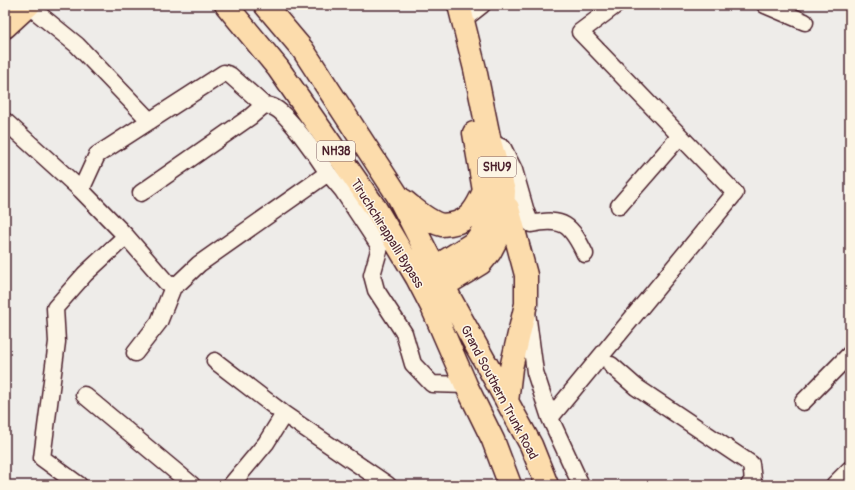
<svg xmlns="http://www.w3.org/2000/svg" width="855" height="490" viewBox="0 0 855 490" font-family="Pangolin,sans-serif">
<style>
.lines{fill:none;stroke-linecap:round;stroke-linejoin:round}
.street-casing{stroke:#4a1f2b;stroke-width:19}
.primary-casing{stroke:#4a1f2b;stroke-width:25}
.highway-casing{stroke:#4a1f2b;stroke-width:25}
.street{stroke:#fcf5e5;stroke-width:16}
.primary{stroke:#fcdcac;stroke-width:22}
.highway{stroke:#fcdcac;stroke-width:22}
.labels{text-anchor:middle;stroke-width:3;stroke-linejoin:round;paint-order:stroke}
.shield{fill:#fcf5e5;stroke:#7f5f63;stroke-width:1}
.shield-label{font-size:12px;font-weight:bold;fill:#4a1f2b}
.street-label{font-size:13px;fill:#4a1f2b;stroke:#fcf5e5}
</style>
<rect width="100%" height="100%" fill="#eeece9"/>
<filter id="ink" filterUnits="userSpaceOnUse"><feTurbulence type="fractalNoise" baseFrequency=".025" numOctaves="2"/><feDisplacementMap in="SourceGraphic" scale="8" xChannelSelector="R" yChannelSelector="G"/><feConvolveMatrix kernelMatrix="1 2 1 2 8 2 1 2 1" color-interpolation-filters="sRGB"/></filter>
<g filter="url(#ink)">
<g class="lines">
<g class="street-casing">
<path id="street" d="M765 5 805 22
M29 6 77 45 150 121
M463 20 482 5
M5 121 81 190 126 236 85 274 55 308 57 342 42 458 79 485
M490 142 503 148 514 170 526 212 531 224C564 217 571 225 585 254
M81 190 97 155 224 73 230 75 264 105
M141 193 250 117 264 105C267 105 270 106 273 107 287 112 319 159 328 173
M619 206 680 136
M126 236 166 282 173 287 180 282 199 264 328 173 343 191 380 247 372 275 376 290 404 333 413 364 432 384 466 385
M527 312 535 372 550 418 581 485
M135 353 159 322 173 287
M215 361 284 414 388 485
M611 365 636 387 751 464 753 481 749 485
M84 395 192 485
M803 402 850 354
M550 418 735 193 580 32 616 5
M231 485 266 443 284 414
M834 485 850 469"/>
</g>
<g class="primary-casing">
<path id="primary" d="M5 27 29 5"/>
</g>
<g class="highway-casing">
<path id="highway" d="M226 5 278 68 376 209 417 278 432 307 466 385 493 440 510 485
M265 5 303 50 398 196 451 300 531 445 547 485
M403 200C415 209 428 222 442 225 445 225 449 224 451 224 470 221 477 207 484 191
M424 274 475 242 482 232 487 217 484 191 474 133
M432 293 481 263 490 252 502 229 504 191 490 142 475 69 459 5
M507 402 511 368 526 304V275L508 208"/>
</g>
<use href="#street" class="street"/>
<use href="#primary" class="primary"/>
<use href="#highway" class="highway"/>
</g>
</g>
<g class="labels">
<g class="shield">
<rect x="317" y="141" width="38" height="20" rx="3"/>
<rect x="478" y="157" width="38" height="20" rx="3"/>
</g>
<g class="shield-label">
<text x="336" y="155">NH38</text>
<text x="497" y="171">SHU9</text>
</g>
<g class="street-label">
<text transform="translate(388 233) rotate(58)" y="5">Tiruchchirappalli Bypass</text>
<text transform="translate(500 392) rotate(62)" y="5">Grand Southern Trunk Road</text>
</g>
</g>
<rect width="855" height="490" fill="none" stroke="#fcf5e5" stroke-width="20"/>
<rect x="10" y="10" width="835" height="470" fill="none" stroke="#4a1f2b" stroke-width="1.5" filter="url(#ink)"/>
</svg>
